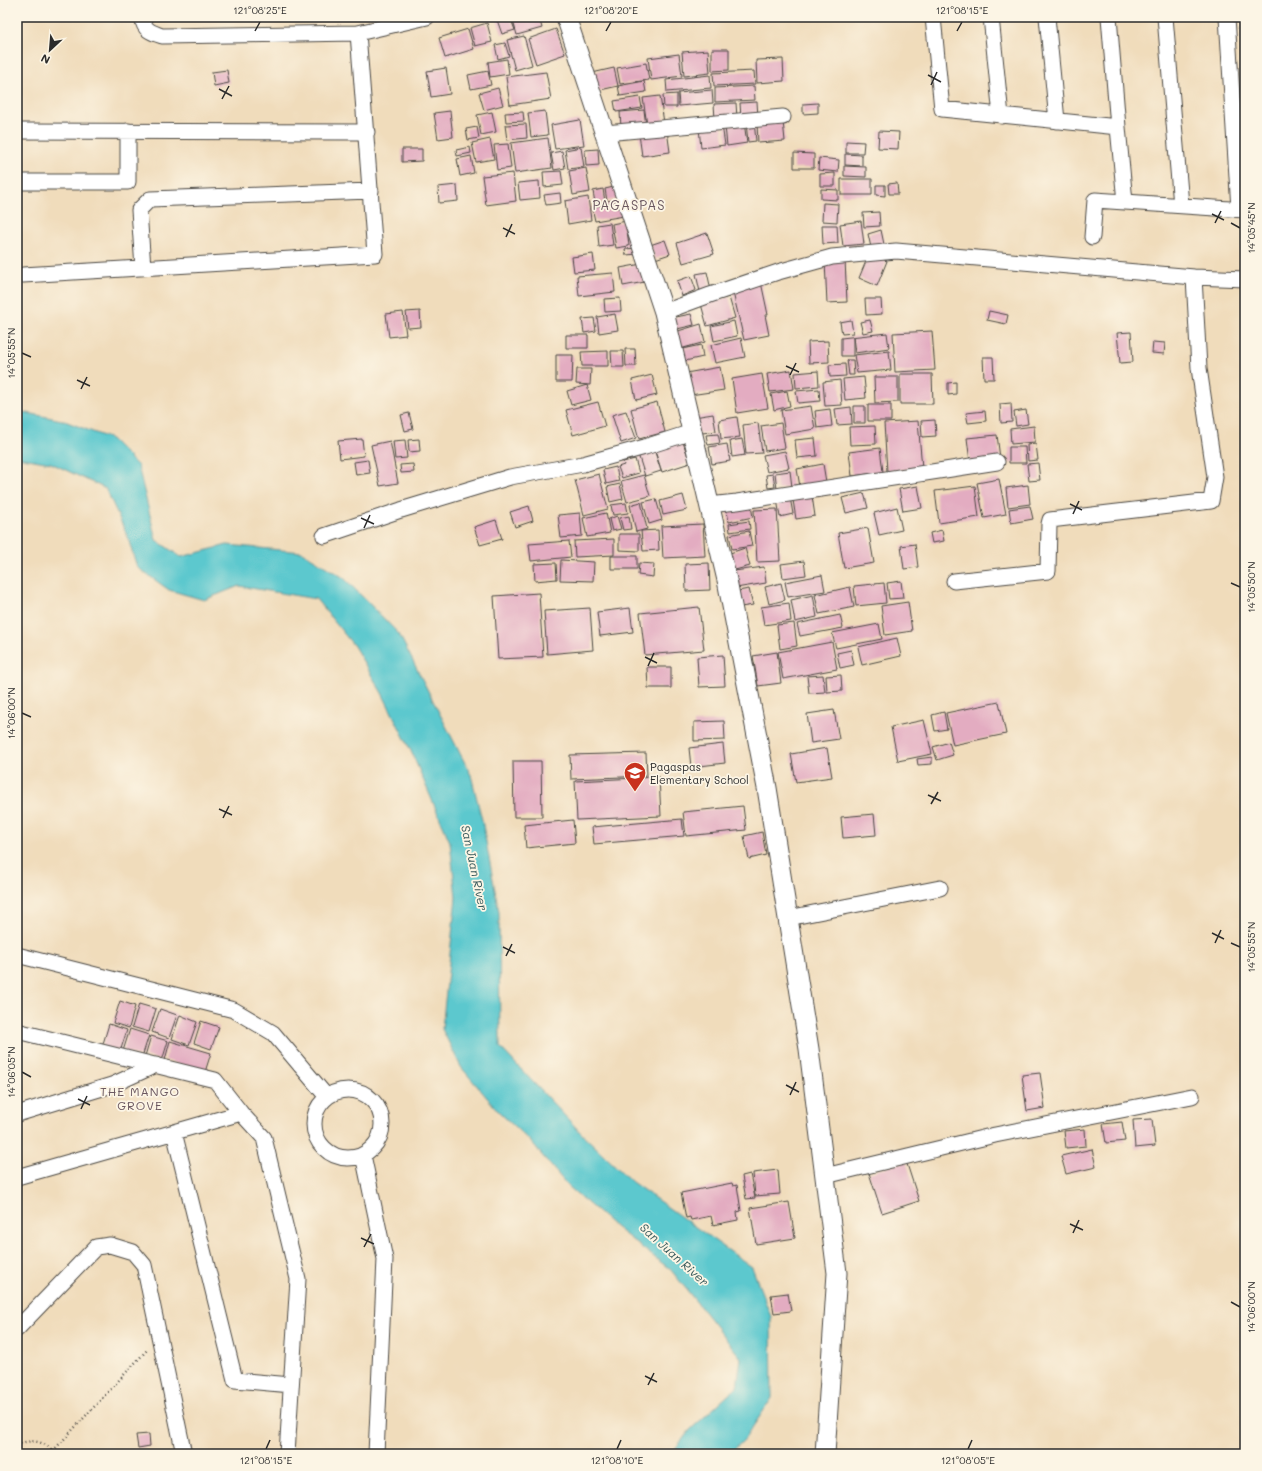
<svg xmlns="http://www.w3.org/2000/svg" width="1262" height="1471" viewBox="0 0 1262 1471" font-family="Mali,sans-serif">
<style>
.water{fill:#5bc8ce;stroke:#437a7c}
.building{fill:#e3acc1}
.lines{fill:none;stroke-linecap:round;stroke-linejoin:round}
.minor-casing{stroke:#494641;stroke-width:17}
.major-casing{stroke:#494641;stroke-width:21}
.path{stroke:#494641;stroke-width:2.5;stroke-dasharray:1 3;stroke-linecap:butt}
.minor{stroke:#fff;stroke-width:15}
.major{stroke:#fff;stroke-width:19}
.ticks{fill:none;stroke:#2b2b2b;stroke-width:1.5}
.labels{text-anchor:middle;stroke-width:3.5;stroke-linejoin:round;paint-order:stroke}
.poi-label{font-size:11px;fill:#2b2b2b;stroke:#fcf5e5;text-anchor:start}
.water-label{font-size:12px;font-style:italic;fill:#395a5c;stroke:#fcf5e5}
.neighbourhood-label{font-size:12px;letter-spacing:1px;fill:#6b5860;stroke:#fcf5e5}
.quarter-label{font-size:13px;letter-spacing:1px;fill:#6b5860;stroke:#fcf5e5}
.neatline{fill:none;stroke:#2b2b2b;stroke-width:1.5}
.ticks-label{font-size:10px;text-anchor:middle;fill:#2b2b2b}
</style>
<rect width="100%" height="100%" fill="#fcf5e5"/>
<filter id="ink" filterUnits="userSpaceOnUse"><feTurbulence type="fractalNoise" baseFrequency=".025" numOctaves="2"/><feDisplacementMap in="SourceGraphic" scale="8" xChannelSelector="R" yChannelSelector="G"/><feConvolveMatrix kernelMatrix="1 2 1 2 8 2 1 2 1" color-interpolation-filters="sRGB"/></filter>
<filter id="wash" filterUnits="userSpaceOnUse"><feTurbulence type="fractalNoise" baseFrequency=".012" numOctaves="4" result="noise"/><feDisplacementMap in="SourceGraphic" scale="16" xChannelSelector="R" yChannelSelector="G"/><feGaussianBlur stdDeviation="0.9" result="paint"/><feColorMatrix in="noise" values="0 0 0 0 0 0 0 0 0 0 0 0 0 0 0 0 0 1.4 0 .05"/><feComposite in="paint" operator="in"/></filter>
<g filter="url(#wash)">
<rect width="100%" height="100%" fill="#f0dcbb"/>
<path class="water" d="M17 411 62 420 111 439 138 466 156 540 181 557 227 545 302 552 344 578 399 634 471 775 482 820 499 912 500 1047 581 1133 632 1182 752 1267 771 1317 772 1398 744 1440 729 1454H671L690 1430 737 1387 741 1358 671 1270 614 1226 568 1186 530 1141 500 1113 461 1067 442 1029 456 897 450 842 411 751 382 693 354 646 316 599 239 586 204 600 169 590 137 567 127 535 106 489 51 463 17 457Z"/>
<g id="blocks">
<path class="building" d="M496 17H510L515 30 502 34Z
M512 17H539L542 28 517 35Z
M487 23 492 42 475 46 470 28Z
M468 29 474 49 445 58 439 38Z
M556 29 565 54 536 64 528 39Z
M524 36 532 65 515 70 507 40Z
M505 43 509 56 498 59 495 45Z
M712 49H729V70L712 71Z
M708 50 710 73 684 76 682 52Z
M679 54 682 76 651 80 648 58Z
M507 59 509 74 490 77 488 62Z
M783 59 784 81 757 83 756 60Z
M646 63 649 80 620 84 617 68Z
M446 68 450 94 431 97 427 71Z
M614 68 618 86 596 91 592 73Z
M227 70 229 83 214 86 212 72Z
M488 71 491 85 471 89 468 75Z
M754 71 755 84 714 86 713 73Z
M546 72 551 99 510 105 506 77Z
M710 75 711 88 667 92 666 80Z
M644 81 646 92 620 96 618 86Z
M754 86 755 100 715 102V88Z
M498 88 503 105 484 110 479 93Z
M712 90 713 103 679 106 678 93Z
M677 94V107H664L663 95Z
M660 96 664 123 647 125 643 98Z
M640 97 642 108 616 112 614 101Z
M757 102 758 117 741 118 740 103Z
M736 103 737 118 715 119 714 104Z
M818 103V113L803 114V104Z
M644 110 646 126 621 128 620 112Z
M450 111 453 137 438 139 434 113Z
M545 111 548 135 531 137 528 113Z
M492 112 496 132 481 135 477 115Z
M523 112 524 121 506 122 505 113Z
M580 120 584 145 555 149 551 125Z
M754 121 756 141 748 142 746 122Z
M783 121 785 141 758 143 757 123Z
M744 123 747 143 727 146 725 126Z
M526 124 527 138 507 140 505 125Z
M722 125 725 145 701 148 699 128Z
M477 127 479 138 468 140 466 129Z
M667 130 670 152 642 156 639 134Z
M879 131 899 132 898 149 878 148Z
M548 138 552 168 515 173 511 143Z
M490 139 494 159 476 162 472 143Z
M846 141 864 142 863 153H846Z
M508 144 511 168 497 170 494 145Z
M470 147 471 153 457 156 456 150Z
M581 147 584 167 568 169 565 150Z
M402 149H422V161L402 162Z
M598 149 599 165 586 166 585 150Z
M562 151 565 168 554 170 551 153Z
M794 153 814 154V168H794Z
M845 154 862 155V166L845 165Z
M471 156 474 173 460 176 457 159Z
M819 158 839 160 838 172 818 170Z
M844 166 866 167V177L844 176Z
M586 168 590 192 573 195 569 171Z
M561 171 563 185 544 187 543 172Z
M513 173 516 201 486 205 482 176Z
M835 173V186H820V174Z
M841 179H872V195H841Z
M539 181 540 198 520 200 518 183Z
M897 183 898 194H889L888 184Z
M457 185 458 201 439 203 438 187Z
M876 185H885V196L876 195Z
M618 186 620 199 607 201 605 189Z
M603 189 605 202 595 203 593 191Z
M821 189 838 190V200L821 199Z
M560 193 561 203 546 205 544 195Z
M588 197 591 220 568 224 565 201Z
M622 201 624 216 595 221 592 207Z
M823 203 838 204 837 222 822 221Z
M879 212 880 226 864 227 863 213Z
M626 221 629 246 616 248 612 224Z
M861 221 864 244 843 246 840 224Z
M610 223 613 245 599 247 597 225Z
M822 225H837L838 243 823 244Z
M881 230 885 249 872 252 868 234Z
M707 233 714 254 683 263 677 243Z
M665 240 670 254 655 259 650 245Z
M637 248 638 254 626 255 625 249Z
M593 254 595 270 574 272 572 257Z
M869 254 887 261 877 286 859 278Z
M845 260 847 302 827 303 825 261Z
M647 263 650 281 623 286 620 268Z
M707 272 711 290 700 292 696 274Z
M613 273 615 292 579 296 577 276Z
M691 276 696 290 682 296 677 281Z
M761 282 768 315H765L769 335 744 340 732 288Z
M729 297 735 318 707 326 701 304Z
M620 298 621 311 605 312 604 299Z
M865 299H881L882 314 866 315Z
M420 311 421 327 408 328 406 312Z
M989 311 1008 315 1006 324 987 320Z
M403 312 406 335 389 337 386 314Z
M615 314 618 330 599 333 597 317Z
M691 314 694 325 673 330 671 318Z
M594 318 596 331 584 333 582 319Z
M851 320 853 333 842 334 840 322Z
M870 320 873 331 863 333 860 322Z
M734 321 737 336 714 341 711 326Z
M701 324 705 342 680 349 675 332Z
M932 331 935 370 895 372 893 333Z
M1131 332 1133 362 1120 363 1117 333Z
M887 333 889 348 855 353 853 337V356H841V338Z
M566 335H588V348H566Z
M741 338 745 357 715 363 711 345Z
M828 341 829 362 809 363 808 342Z
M1153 342 1165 343 1164 354 1152 353Z
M701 345 703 357 685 361 682 349Z
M625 349H635L636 366H626Z
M608 351V366H582L581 352Z
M611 351H623L624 367H612Z
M889 351 891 370 857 373 854 355Z
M556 355H573L572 382H556Z
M983 357H993L994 379H984Z
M847 360H853L854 375H849Z
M845 364 846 376 830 377 829 365Z
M720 367 724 390 690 395 686 373Z
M577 369H591L590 385 576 384Z
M791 370 794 389 770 392 767 374Z
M818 371 819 386 796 388 795 373Z
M762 374 768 408 737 413 732 379Z
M900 374H932L933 404H900Z
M652 375 657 395 636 400 632 380Z
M864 377 866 398 845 400 843 379Z
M874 377H898V402L875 403Z
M840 380 842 405 825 406 823 382Z
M956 382V394L948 395V383Z
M587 385 591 400 571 405 567 391Z
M819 389 820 401 798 403 796 391Z
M787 391 790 406 774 410 771 394Z
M598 402 605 426 573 435 566 410Z
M657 402 665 432 639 439 631 409Z
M1011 403 1012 422 1001 423 1000 404Z
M868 405H891V421H868Z
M811 406 815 429 785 434 781 410Z
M854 406H865V423H854Z
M851 407 852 424 837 425 835 409Z
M830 409 832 426 817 428 815 411Z
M1026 410 1028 424 1016 426 1014 412Z
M626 411 636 438 621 443 612 415Z
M985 411 986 421 968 423 966 413Z
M409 413 413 429 405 431 401 415Z
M713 414 716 431 696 434 694 417Z
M737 417 740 437 721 439 719 420Z
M935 420 936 436 922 437 921 421Z
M918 421 922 468 887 471 884 423Z
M758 423 762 453 746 454 743 425Z
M781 423 785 448 765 451 761 426Z
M875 426 876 444 850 445 849 427Z
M1034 426 1035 442 1011 444 1010 429Z
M718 434 720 443 708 445 706 435Z
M997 435 1000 458 970 462 967 438Z
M681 436 690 463 662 472 653 445Z
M815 438 817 456 797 458 795 440Z
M362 439 364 456 340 459 338 441Z
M419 439 420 451 409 452 408 440Z
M742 439 745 455 732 457 730 441Z
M405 440 407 458 395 459 393 441Z
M390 441 398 483 380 486 371 445Z
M727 444 730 461 712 464 709 447Z
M1036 444 1038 460 1028 461 1027 445Z
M653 446 661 471 645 476 637 451Z
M1009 447H1025L1026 463H1009Z
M880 448 883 472 852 476 849 452Z
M785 451 789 468 767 472 763 455Z
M635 459 639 473 622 478 618 467 624 465 623 462Z
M368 460 370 473 356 475 354 462Z
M1038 463 1040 480 1029 481 1027 464Z
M413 464 414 472 401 473 400 465Z
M823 464 826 482 800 487 797 469Z
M616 467 619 481 606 484 603 470Z
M790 471 792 487 777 489 775 473Z
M599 474 608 509 584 515 575 480Z
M773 474 775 487 768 488 766 475Z
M644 475 650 496 627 502 621 481Z
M999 479 1006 514 984 518 977 483Z
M620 484 623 499 610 502 607 487Z
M1028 485 1030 504 1008 507 1006 488Z
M918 486 922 508 903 511 899 489Z
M975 486 979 517 939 523 935 491Z
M864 493 868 508 846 513 842 498Z
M683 495 687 510 663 515 660 501Z
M812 496 815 516 796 519 793 500Z
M790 497 793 514 780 517 777 499Z
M656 499 662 520 649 524 643 502Z
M750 501 753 517 729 522 726 506Z
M641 502 647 529 636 532 630 505Z
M626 503 628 513 613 515 611 505Z
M529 506 533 521 515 527 510 512Z
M1030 506 1033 519 1011 523 1009 509Z
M897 507 902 530 879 535 874 513Z
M777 509 780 561 757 562 754 510Z
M580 513 582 536 561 538 558 515Z
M606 513 610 533 587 537 583 518Z
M617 516 621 529 612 531 609 519Z
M629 516 631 529 623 530 620 518Z
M496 520 502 539 480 545 474 527Z
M749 521 750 529 730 532 729 524Z
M703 524 705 556 663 558 661 526Z
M868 528 874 563 844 568 838 533Z
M658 530 659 550 643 551 641 531Z
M942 530 944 541 932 543 930 533Z
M749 531 752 546 732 549 729 535Z
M619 534H639V551L619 550Z
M614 539V555L575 557 574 541Z
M569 541 571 557 531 561 529 544Z
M915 544 918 567 904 569 901 546Z
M745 548 750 566 735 570 730 553Z
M611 556H637V569H611Z
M561 560 594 562 593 581 560 580Z
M804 561 806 575 783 578 781 564Z
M556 563 557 579 535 581 534 564Z
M639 563 654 564 653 577 638 575Z
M709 563 710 590 686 591 685 564Z
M764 567 766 583 736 588 734 571Z
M822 575 825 591 788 597 785 582Z
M901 581 903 598 889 599 887 583Z
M781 583 785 600 769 604 765 587Z
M884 583 886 603 856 606 854 586Z
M850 587 854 607 819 614 815 595Z
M749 589 753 605 741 607 738 591Z
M539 593 543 657 498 659 494 596Z
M813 595 817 617 795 622 791 600Z
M908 602 912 631 885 635 881 606Z
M789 603 791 621 764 625 761 607Z
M699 607 704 650 645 655 640 613Z
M590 608 593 650 547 654 544 611Z
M630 608 633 632 600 636 597 612Z
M840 615 843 628 800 636 797 624Z
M794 623 797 646 780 649 777 625Z
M879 624 882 639 836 648 832 633Z
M897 638 901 656 862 665 858 647Z
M832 642 837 669 783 679 778 652Z
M851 650 854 665 840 668 837 653Z
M777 652 781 683 758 686 753 656Z
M723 655 725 686 699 687 697 657Z
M647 667H671V688H648Z
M823 675 825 692 809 693 807 676Z
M841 675 842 691 827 692 826 676Z
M999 702 1006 734 953 745 946 713Z
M834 710 839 739 811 743 807 714Z
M944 712 947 729 935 731 932 715Z
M924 720 932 754 898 761 891 727Z
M724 721 725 740 694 741V722Z
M949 742 953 755 937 760 933 747Z
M723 744 725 763 691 767 689 748Z
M827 748 832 777 796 782 791 754Z
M646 753 647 776 571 779 570 755Z
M932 757V764L918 765 917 759Z
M513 761H541L542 817H514Z
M659 777 661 816 577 820 575 781Z
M743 806 746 830 686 836 683 812Z
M874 814 876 835 843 838 841 817Z
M682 819 684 836 594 844 592 827Z
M573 820 575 843 526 848 524 825Z
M762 832 766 855 749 859 744 836Z
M120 1001 135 1006 129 1028 113 1023Z
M139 1004 156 1009 149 1032 132 1027Z
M160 1009 177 1015 169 1038 152 1032Z
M180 1015 197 1022 189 1045 172 1039Z
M201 1021 219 1027 211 1049 194 1043Z
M109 1024 127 1030 120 1052 102 1047Z
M130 1029 149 1035 142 1057 123 1051Z
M151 1036 168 1041 162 1061 145 1056Z
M170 1041 211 1053 205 1072 165 1060Z
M1040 1073 1045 1108 1027 1111 1022 1075Z
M1152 1119 1155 1146 1135 1148 1133 1120Z
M1122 1122 1125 1141 1106 1143 1103 1124Z
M1085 1129 1086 1146 1066 1148 1064 1131Z
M1092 1149 1096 1167 1066 1174 1061 1156Z
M906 1161 919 1201 882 1213 869 1173Z
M778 1170 780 1194 755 1196 753 1173Z
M750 1174 755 1198 746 1199 742 1176Z
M732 1183 733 1186 737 1185 741 1211 737 1212 738 1220 713 1225 711 1216 691 1220 690 1217 686 1218 681 1193Z
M789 1202 795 1238 756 1244 750 1208Z
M788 1293 791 1311 774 1313 771 1295Z
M149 1434 150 1446 138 1448 136 1435Z"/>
</g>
</g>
<g filter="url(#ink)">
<use href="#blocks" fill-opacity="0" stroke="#494641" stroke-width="1"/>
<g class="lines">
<g class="minor-casing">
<path id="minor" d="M142 17C144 30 150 32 162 36L358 33
M933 17 942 109 1118 127 1125 202 1245 210
M991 17 1001 116
M1047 17 1057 121
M1109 17 1118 127
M1165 17 1181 205
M1227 17 1239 209
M17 131 367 132
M605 133 783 117
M17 182H128V131
M1092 237 1095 200 1125 202
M143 268 139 210 150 199 371 191
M23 275 375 254 358 33 427 17
M664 312 710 295 778 272 832 257 896 251 1194 277 1245 279
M709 505 737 502 997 462
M324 536 401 510 510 477 583 464 645 447 692 432
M954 581 1048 571 1049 524 1050 520 1211 501 1215 477 1199 368 1194 277
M788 918 940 888
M17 955 234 1010 273 1033 327 1097
M17 1031 215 1080 241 1113 264 1138 298 1279 287 1454
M314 1124a34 34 0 1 1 68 0a34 34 0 1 1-68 0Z
M17 1114 112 1085 156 1065
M174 1132 235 1380 291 1385
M363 1155 385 1259 376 1454
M825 1176 995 1135 1192 1096
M17 1177 241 1113
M17 1329 96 1247 110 1245 133 1252 144 1265 184 1454"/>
</g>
<g class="major-casing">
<path id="major" d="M566 17 664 312 727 580 767 788 809 1049 837 1273 825 1454"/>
</g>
<path class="path" d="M17 1445C30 1438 47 1441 55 1454
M53 1451 148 1349"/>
<use href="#minor" class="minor"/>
<use href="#major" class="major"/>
</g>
</g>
<path class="ticks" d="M255 31 260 22M606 31 611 22M957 31 962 22M928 75 941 82M931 85 937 72M219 89 232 96M222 99 229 86M1212 214 1224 220M1215 223 1221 211M1231 223 1240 228M503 228 515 234M506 237 512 224M22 353 31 357M786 366 799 372M790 375 796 363M77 380 90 386M81 389 87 377M1070 504 1082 510M1073 514 1079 501M361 518 374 524M364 528 370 515M1231 583 1240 587M645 657 657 663M648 666 654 653M22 713 31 717M928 795 941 801M931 804 938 792M219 809 232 815M223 818 229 806M1212 933 1224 939M1215 943 1221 930M1231 943 1240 947M503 947 515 953M506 956 512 944M22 1072 31 1077M786 1085 799 1092M790 1095 796 1082M78 1099 90 1105M81 1109 87 1096M1070 1224 1083 1230M1073 1233 1079 1220M361 1238 374 1244M364 1247 371 1234M1231 1302 1240 1307M645 1376 657 1382M648 1385 654 1373M266 1449 270 1440M617 1449 621 1440M968 1449 972 1440"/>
<defs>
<g id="school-pin" transform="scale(1.15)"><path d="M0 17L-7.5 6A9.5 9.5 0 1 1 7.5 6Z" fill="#c8321e" stroke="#fcf5e5"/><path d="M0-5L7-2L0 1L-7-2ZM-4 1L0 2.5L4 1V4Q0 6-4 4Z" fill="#fff"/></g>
</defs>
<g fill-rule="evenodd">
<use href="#school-pin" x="635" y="773"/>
</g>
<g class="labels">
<g class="poi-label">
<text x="650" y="771">Pagaspas<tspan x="650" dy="13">Elementary School</tspan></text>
</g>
<g class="water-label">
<text transform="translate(474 868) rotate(78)" y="4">San Juan River</text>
<text transform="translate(674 1255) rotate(42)" y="4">San Juan River</text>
</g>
<g class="neighbourhood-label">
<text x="140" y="1096">THE MANGO<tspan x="140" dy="14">GROVE</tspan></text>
</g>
<g class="quarter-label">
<text x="629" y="210">PAGASPAS</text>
</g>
</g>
<rect width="1262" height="1471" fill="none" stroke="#fcf5e5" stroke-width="44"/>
<g transform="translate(50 50) rotate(206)" stroke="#fcf5e5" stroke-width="3" paint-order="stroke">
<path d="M0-3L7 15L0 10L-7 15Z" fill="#2b2b2b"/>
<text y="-6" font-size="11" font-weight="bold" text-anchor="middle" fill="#2b2b2b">N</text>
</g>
<rect x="22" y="22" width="1218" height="1427" class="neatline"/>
<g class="ticks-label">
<text x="260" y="14">121°08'25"E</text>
<text x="611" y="14">121°08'20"E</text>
<text x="962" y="14">121°08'15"E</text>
<text transform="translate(1251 228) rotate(-90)" y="4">14°05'45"N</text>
<text transform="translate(11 353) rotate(-90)" y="4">14°05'55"N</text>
<text transform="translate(1251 587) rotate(-90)" y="4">14°05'50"N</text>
<text transform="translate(11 713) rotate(-90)" y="4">14°06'00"N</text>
<text transform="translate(1251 947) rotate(-90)" y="4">14°05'55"N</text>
<text transform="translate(11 1072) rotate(-90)" y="4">14°06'05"N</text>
<text transform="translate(1251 1307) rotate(-90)" y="4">14°06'00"N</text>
<text x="266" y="1464">121°08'15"E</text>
<text x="617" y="1464">121°08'10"E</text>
<text x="968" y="1464">121°08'05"E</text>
</g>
</svg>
